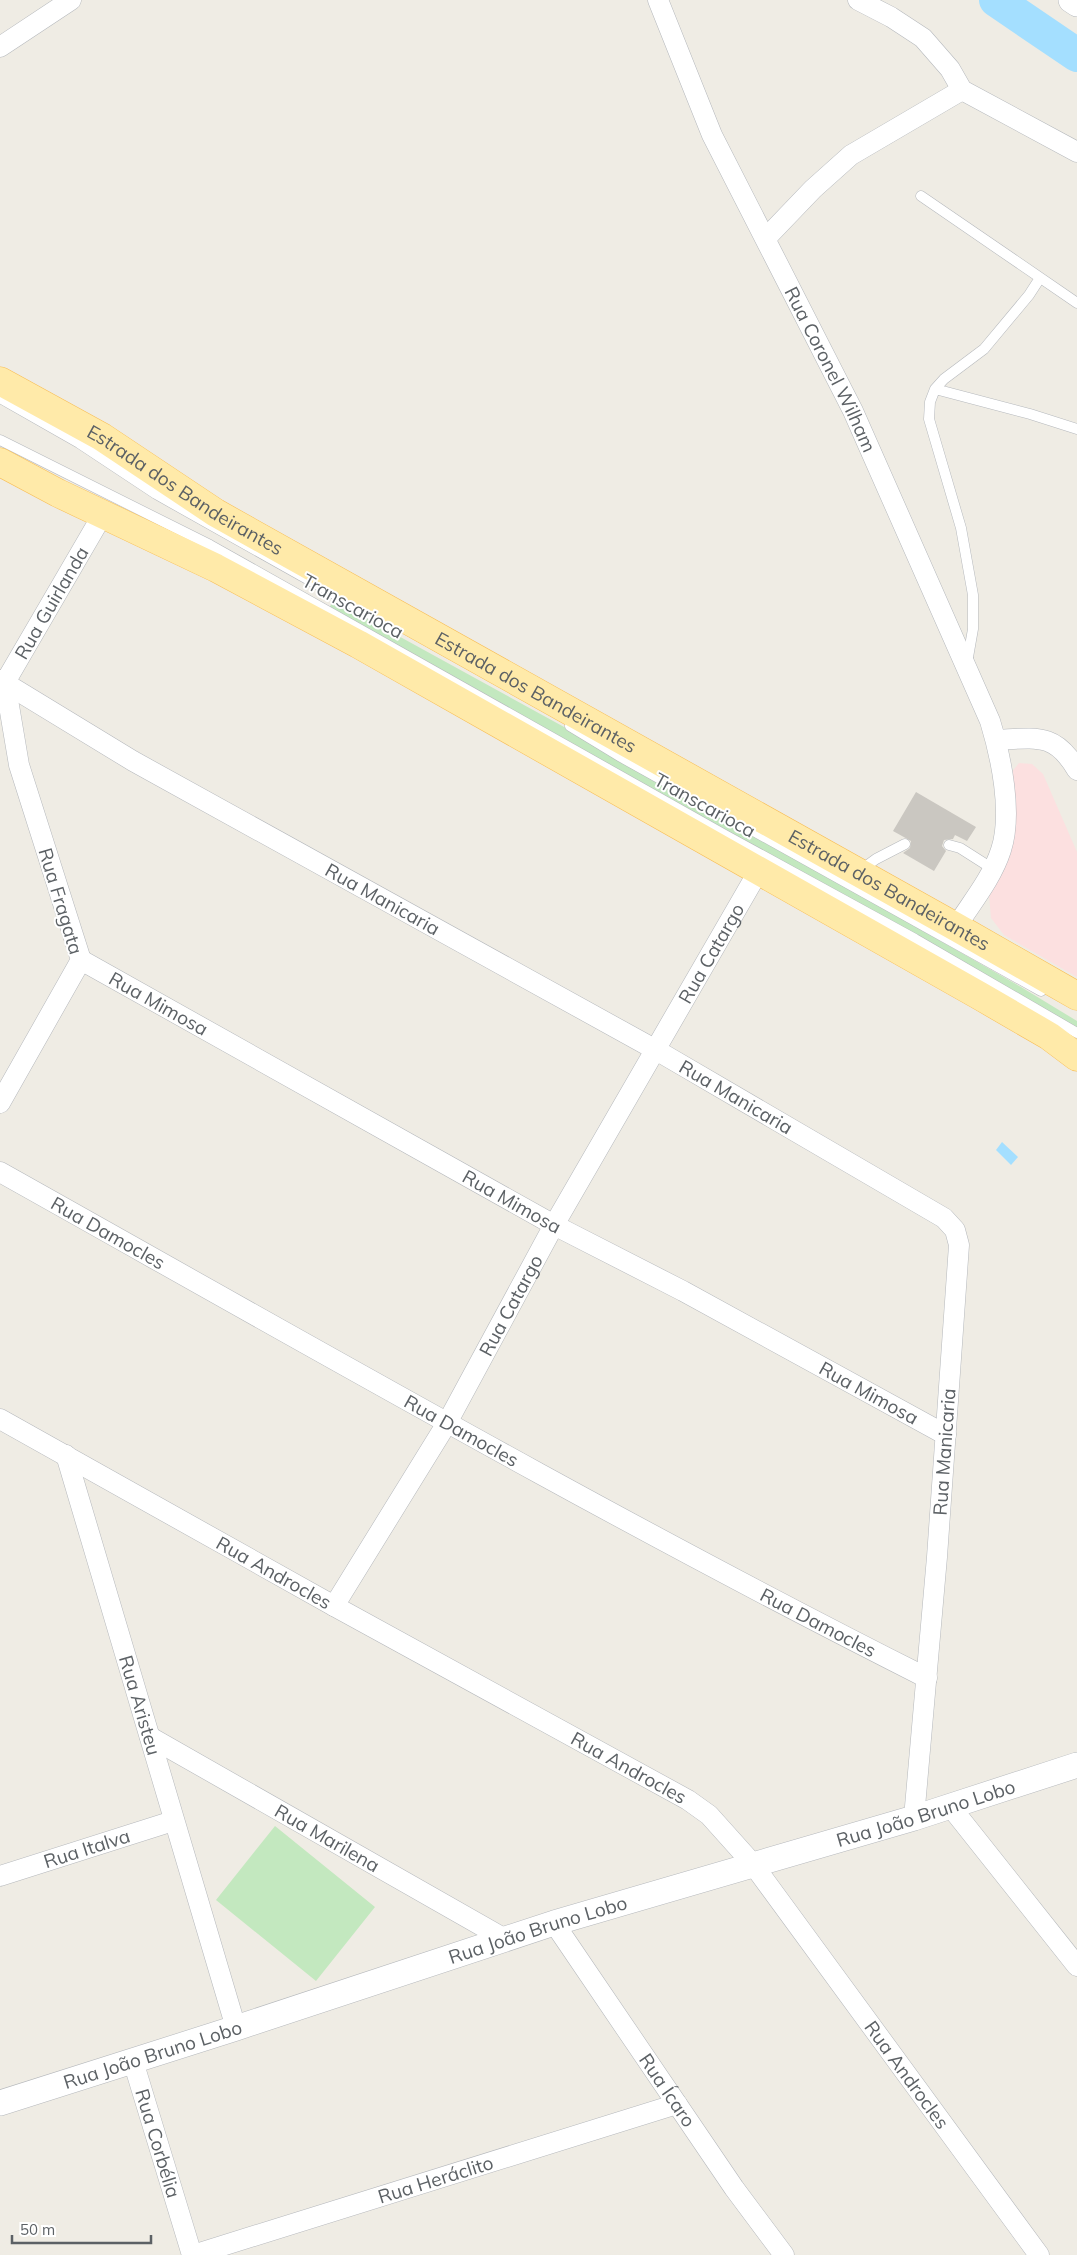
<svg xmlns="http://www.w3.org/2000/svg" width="1077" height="2255" viewBox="0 0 1077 2255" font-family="Mulish,sans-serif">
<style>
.medical{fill:#fce0e0}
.green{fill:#c3e8bf}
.water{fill:#a4dfff}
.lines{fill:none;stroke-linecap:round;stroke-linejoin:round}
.river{stroke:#a4dfff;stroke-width:34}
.building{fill:#cac7c1}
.service-casing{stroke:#b5b8bc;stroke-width:11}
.minor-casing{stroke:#b5b8bc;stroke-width:21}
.tertiary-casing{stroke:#b5b8bc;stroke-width:26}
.primary-casing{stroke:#f8bd55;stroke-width:29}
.service{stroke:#fff;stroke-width:10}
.minor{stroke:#fff;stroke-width:20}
.tertiary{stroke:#fff;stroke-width:25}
.primary{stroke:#ffeaa9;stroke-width:28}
.labels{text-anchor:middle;stroke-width:4;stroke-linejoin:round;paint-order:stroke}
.street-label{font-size:19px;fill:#5c6165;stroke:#fff}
</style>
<rect width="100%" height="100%" fill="#efece4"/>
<path class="medical" d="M1019 763 1032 764 1043 774 1077 852V977L1004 935 991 918 989 894 1011 773Z"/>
<path class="green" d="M333 600 617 756 1021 987 1077 1021V1031L326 616Z
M275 1826 375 1907 316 1981 216 1900Z"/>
<path class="water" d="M1002 1142 1018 1157 1011 1165 996 1150Z"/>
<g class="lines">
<path class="river" d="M996 0 1077 55"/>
</g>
<path class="building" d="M916 792 976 827 967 841 955 835 953 839 944 840 942 846 946 851 934 871 903 853 910 848 911 841 893 831Z"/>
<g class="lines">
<g class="service-casing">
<path id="service" d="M921 196 1077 303
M935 389 1030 414 1077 429
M0 398 79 443 156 494 398 630
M0 440 210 545 725 835 915 939 1077 1033
M967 663 973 629V595L961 528 929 419 930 402 935 389 944 379 984 349 1029 295 1040 278
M570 726 621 757 1041 991
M949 845 960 848 993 869
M861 870 876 859 905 844"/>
</g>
<g class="minor-casing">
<g id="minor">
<path id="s1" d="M658 0 712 135 853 411 990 721C1001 757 1013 813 1001 850 992 878 972 902 956 927"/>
<path d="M858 0 891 17 923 38 950 69 962 90 1077 152"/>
<path d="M0 47 71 0"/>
<path d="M766 238 813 189 851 155 962 90"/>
<path id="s2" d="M0 680 133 761 656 1050 944 1218 955 1230 959 1245 937 1557 914 1818"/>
<path id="s3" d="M0 691 103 514"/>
<path d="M996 740C1036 738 1055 732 1077 770"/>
<path id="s4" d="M81 960 554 1225 683 1291 946 1435"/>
<path d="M0 1103 81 960 19 765 5 682"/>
<path id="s5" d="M0 1172C307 1344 613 1520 927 1678"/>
<path id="s6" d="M0 1419 334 1606 688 1800 709 1815 752 1863 1039 2255"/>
<path id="s7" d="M66 1455 236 2028"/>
<path id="s8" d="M334 1606 447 1423 554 1225 758 872"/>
<path id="s9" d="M150 1737 505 1939"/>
<path d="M950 1806 1077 1966"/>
<path id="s10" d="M0 1876 173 1821"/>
<path id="s11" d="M554 1923 734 2188 784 2255"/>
<path id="s12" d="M133 2061 192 2255"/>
<path id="s13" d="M193 2255 677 2104"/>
</g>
</g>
<g class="tertiary-casing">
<g id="tertiary">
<path d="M1071 0 1077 4"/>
<path id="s14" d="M0 2103 236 2028 554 1923 914 1818 1077 1765"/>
</g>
</g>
<g class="primary-casing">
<g id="primary">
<path id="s15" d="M0 381 102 437 216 513 956 927 1077 996"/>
<path d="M0 462 58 493 216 568 358 644 980 996 1049 1036 1077 1057"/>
</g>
</g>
<use href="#service" class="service"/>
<use href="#minor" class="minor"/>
<use href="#tertiary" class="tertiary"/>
<use href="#primary" class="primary"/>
</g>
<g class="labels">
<g class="street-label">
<text dy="7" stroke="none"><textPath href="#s1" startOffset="408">Rua Coronel Wilham</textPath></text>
<text dy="7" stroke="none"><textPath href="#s15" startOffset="215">Estrada dos Bandeirantes</textPath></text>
<text dy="7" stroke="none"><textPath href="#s3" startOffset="102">Rua Guirlanda</textPath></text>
<text transform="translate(353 606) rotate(29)" y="7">Transcarioca</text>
<text dy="7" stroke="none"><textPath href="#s15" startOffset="620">Estrada dos Bandeirantes</textPath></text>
<text transform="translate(705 805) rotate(29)" y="7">Transcarioca</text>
<text dy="7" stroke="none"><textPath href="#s15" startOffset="1025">Estrada dos Bandeirantes</textPath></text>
<text dy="7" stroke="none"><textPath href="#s2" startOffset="441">Rua Manicaria</textPath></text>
<text transform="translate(61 901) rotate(73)" y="7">Rua Fragata</text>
<text dy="7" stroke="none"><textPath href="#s8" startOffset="754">Rua Catargo</textPath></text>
<text dy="7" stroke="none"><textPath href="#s4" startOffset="89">Rua Mimosa</textPath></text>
<text dy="7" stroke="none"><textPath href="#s2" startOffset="846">Rua Manicaria</textPath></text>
<text dy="7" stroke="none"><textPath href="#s4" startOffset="494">Rua Mimosa</textPath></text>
<text dy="7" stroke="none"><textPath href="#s5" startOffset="124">Rua Damocles</textPath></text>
<text dy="7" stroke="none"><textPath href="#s8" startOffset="349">Rua Catargo</textPath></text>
<text dy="7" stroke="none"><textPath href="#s4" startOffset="899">Rua Mimosa</textPath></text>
<text dy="7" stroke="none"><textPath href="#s5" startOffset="529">Rua Damocles</textPath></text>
<text transform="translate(944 1452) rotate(-86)" y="7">Rua Manicaria</text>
<text dy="7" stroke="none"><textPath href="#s6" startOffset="314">Rua Androcles</textPath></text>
<text dy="7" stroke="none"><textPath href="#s5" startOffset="934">Rua Damocles</textPath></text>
<text dy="7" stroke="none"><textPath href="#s7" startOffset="261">Rua Aristeu</textPath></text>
<text dy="7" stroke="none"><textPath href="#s6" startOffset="719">Rua Androcles</textPath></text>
<text dy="7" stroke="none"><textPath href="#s14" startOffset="970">Rua João Bruno Lobo</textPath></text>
<text dy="7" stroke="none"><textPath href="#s9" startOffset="204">Rua Marilena</textPath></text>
<text dy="7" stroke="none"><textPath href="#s10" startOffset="91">Rua Italva</textPath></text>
<text dy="7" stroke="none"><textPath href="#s14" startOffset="565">Rua João Bruno Lobo</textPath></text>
<text dy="7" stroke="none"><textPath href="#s14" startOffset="160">Rua João Bruno Lobo</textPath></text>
<text dy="7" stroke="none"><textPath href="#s6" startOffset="1139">Rua Androcles</textPath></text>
<text dy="7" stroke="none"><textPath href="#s11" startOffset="202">Rua Ícaro</textPath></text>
<text dy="7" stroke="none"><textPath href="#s12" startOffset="86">Rua Corbélia</textPath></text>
<text dy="7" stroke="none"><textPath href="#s13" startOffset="254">Rua Heráclito</textPath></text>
</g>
</g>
<path d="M12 2235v8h139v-8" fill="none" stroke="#5c6165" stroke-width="2.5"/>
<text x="20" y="2235" font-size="15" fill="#5c6165" stroke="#ffffff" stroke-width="4" paint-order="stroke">50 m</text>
</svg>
